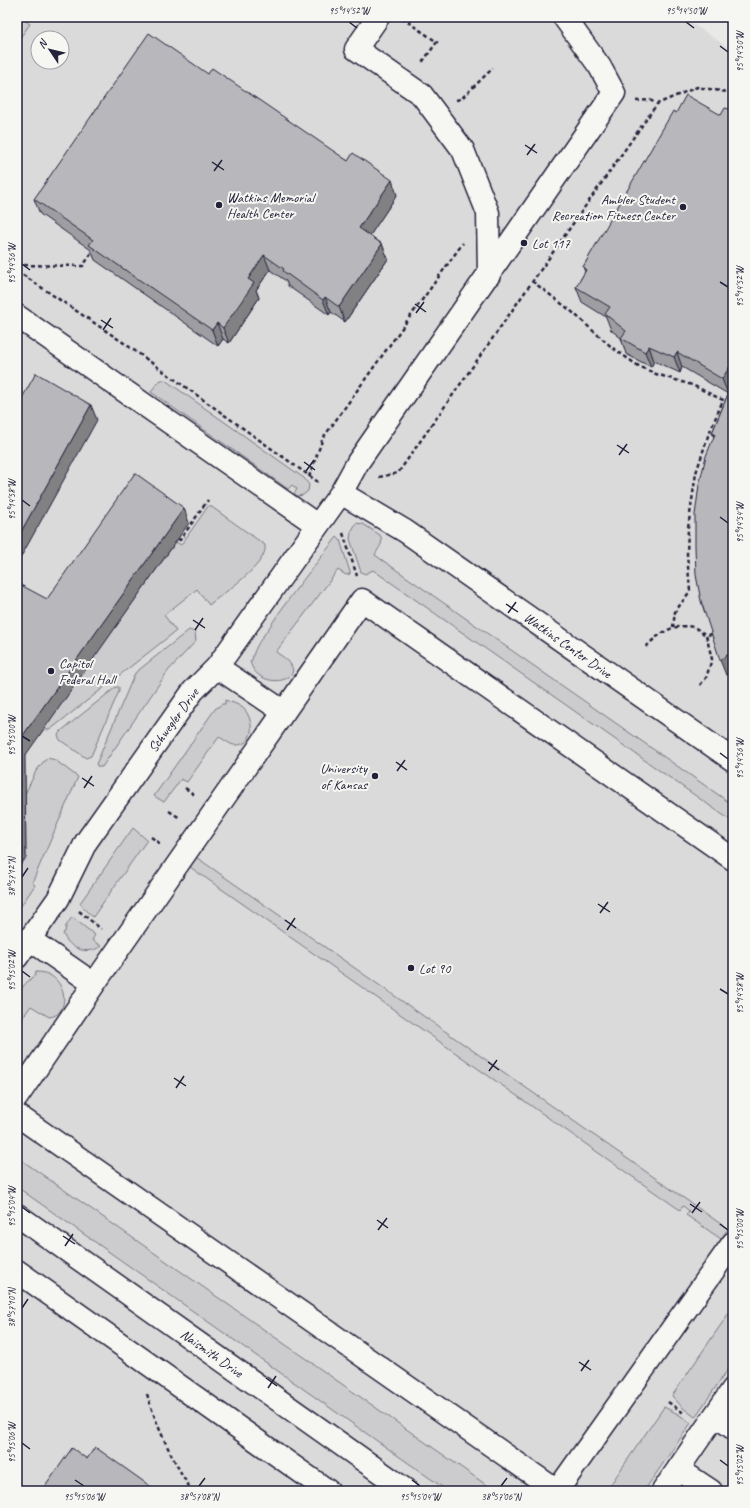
<svg xmlns="http://www.w3.org/2000/svg" width="750" height="1508" viewBox="0 0 750 1508" font-family="Caveat,sans-serif">
<style>
.built{fill:#dadada;fill-rule:evenodd}
.green{fill:#ccccce;stroke:#777784}
.lines{fill:none;stroke-linecap:round;stroke-linejoin:round}
.minor-casing{stroke:#22223b;stroke-width:25}
.path{stroke:#22223b;stroke-width:2.5;stroke-dasharray:4 3;stroke-linecap:butt}
.minor{stroke:#f6f6f2;stroke-width:22}
.wall{fill:#9e9ea2;stroke:#22223b}
.shaded-wall{fill:#818184;stroke:#22223b}
.building{fill:#b8b8bc;stroke:#22223b}
.ticks{fill:none;stroke:#22223b;stroke-width:1.5}
.poi-dot{fill:#22223b;stroke:#f6f6f2;stroke-width:1.5}
.labels{text-anchor:middle;stroke-width:4;stroke-linejoin:round;paint-order:stroke}
.poi-label{font-size:14px;fill:#22223b;stroke:#f6f6f2;text-anchor:start}
.street-label{font-size:14px;fill:#22223b;stroke:#f6f6f2}
.neatline{fill:none;stroke:#22223b;stroke-width:1.5}
.ticks-label{font-size:10px;text-anchor:middle;fill:#22223b}
</style>
<rect width="100%" height="100%" fill="#e9e9e7"/>
<filter id="ink" filterUnits="userSpaceOnUse"><feTurbulence type="fractalNoise" baseFrequency=".025" numOctaves="2"/><feDisplacementMap in="SourceGraphic" scale="8" xChannelSelector="R" yChannelSelector="G"/><feConvolveMatrix kernelMatrix="1 2 1 2 8 2 1 2 1" color-interpolation-filters="sRGB"/></filter>
<g filter="url(#ink)">
<path class="built" d="M17 17H683L733 51V1491H17ZM38 38H62V62H38Z"/>
<path class="green" d="M17 17H20L30 24 17 42Z
M161 380H165L304 478 309 485 308 491 303 495 298 496 294 494 297 489 292 485 288 489 151 392 157 383Z
M209 505 265 545C269 564 223 593 209 605L197 589 164 615 176 631 51 729 48 730 44 728 176 542 181 545Z
M356 523 363 524 380 535C385 543 378 548 375 555L733 805V822L373 570 365 574 361 572 350 539 351 532Z
M337 537 340 540 350 572V574L346 575 338 570 276 652C281 656 288 659 291 665 302 683 256 690 250 661L252 660C254 647 264 635 271 625 291 594 314 566 337 537Z
M189 630 195 632 196 641 168 671 102 767H98L96 764 97 762 135 673Z
M116 687H119V691L91 756 86 758 60 740 58 735 61 731Z
M225 700C231 702 238 704 243 708 254 718 256 745 236 745 231 746 224 739 219 737L187 782 181 779 164 802 154 796 215 709 222 704H225Z
M48 758 55 760 78 777 32 883 35 885 17 912V869L26 858 25 794 36 771 44 761Z
M133 828 147 840 93 917 85 910 80 903Z
M196 857 728 1229 721 1239 686 1215 689 1211 683 1206 680 1210 190 867Z
M72 917 95 935 92 940 101 946C88 956 68 949 63 933L65 932 66 926Z
M36 972C67 971 73 1015 49 1017L31 1006 17 1025C17 1003 14 989 35 976Z
M17 1157 495 1491H448L17 1187Z
M733 1307V1362L695 1417 683 1408 672 1396Z
M664 1407 678 1414 691 1423 644 1491H606Z"/>
<g class="lines">
<g class="minor-casing">
<path id="minor" d="M378 17 356 49 422 95 463 150 488 213 489 275
M17 316 317 525
M341 493 405 531 733 760
M217 667 284 712
M29 939 94 984
M17 957 58 899 86 842 193 691 217 667 333 504 341 493 358 462 614 93 600 67 564 17
M17 1097 94 984 362 600 733 859
M17 1115 557 1491
M17 1215 407 1491
M17 1271 328 1491
M715 1415 733 1428
M678 1469 711 1491
M557 1491 733 1243
M663 1491 733 1389"/>
</g>
<path class="path" d="M402 18 437 42 421 64
M409 23 414 17
M456 100 461 99 493 68
M636 101 650 100 657 104
M17 265 83 266 93 251
M17 271 124 343 318 482
M532 281 570 310 591 329 614 349 637 365 656 374 692 385 723 400 708 436 696 473 688 528 687 554 690 591 675 612 673 627
M309 477 323 438 463 243
M379 477 398 473 657 104 697 87 733 93
M343 533 357 576
M178 539 180 540 208 500
M646 647C658 634 673 623 693 627 697 628 702 633 706 635
M700 685 706 678 712 659 706 635 712 634
M185 788 196 796
M169 811 180 818
M151 837 162 845
M79 911 101 929
M147 1394C157 1428 173 1461 192 1491
M668 1402 685 1414"/>
<use href="#minor" class="minor"/>
</g>
<path class="wall" d="M208 74 348 161 397 195 370 235 382 244 388 259 345 322 331 312 329 315 288 286 286 281 270 270 256 290 259 298 229 343 223 339 218 346 95 260 91 250 40 214 34 199Z
M733 110V670L726 675 714 437 712 433 728 394 682 367 680 373 654 361 651 367 626 354 621 338 611 330 606 317 582 302 576 287 585 272 583 267 676 113 721 115Z"/>
<path class="shaded-wall" d="M392 180 397 195 365 243 359 228Z
M382 244 388 259 345 322 339 307Z
M264 255 270 270 256 290 259 298 229 343 223 328 248 279Z
M325 297 331 312 329 315 323 300Z
M217 323 223 339 218 346 212 330Z
M649 346 654 361 651 367 645 352Z
M677 352 682 367 680 373 674 357Z
M732 363 733 366V385L728 394 722 379Z
M91 405 97 420 17 564V539Z
M184 508 189 523 25 756 26 858 17 869 19 741Z
M733 651V670L726 675 720 660Z"/>
<path class="building" d="M149 33 208 74 212 68 348 161 353 153 392 180 359 228 382 244 339 307 325 297 323 300 283 271 284 269 264 255 248 279 254 283 223 328 217 323 212 330 89 245 93 240 34 199Z
M686 95 721 115 725 108 733 110V363H732L722 379 677 352 674 357 649 346 645 352 621 338 626 331 605 314 610 307 576 287 586 270 583 267 673 111 676 113Z
M36 373 91 405 17 539V407Z
M733 382V651L720 660 701 601 696 575 695 546V515L699 485 706 456 715 434 712 433Z
M135 473 184 508 19 741 21 843 17 847V583L47 599Z
M95 1447 157 1491H42L72 1448 87 1459Z"/>
</g>
<path class="ticks" d="M349 22 357 28M686 22 694 28M720 46 728 52M525 145 537 153M527 155 535 144M212 162 224 170M214 171 222 160M22 264 30 270M720 282 728 287M415 304 426 312M416 313 424 302M101 320 113 328M103 330 111 318M617 445 629 453M619 455 627 444M304 462 315 470M306 471 314 460M22 500 30 506M720 517 728 523M506 604 518 612M508 613 516 602M193 620 205 628M195 630 203 618M22 736 30 741M720 753 728 759M396 762 407 770M397 771 405 760M82 778 94 786M84 788 92 776M22 877 28 868M598 904 610 912M600 913 608 902M285 920 296 928M287 930 295 918M22 971 30 977M720 989 728 994M488 1062 499 1070M489 1071 497 1060M174 1078 186 1086M176 1088 184 1076M690 1204 702 1212M22 1207 30 1213M692 1213 700 1202M377 1220 388 1228M720 1224 728 1230M378 1230 387 1218M63 1236 75 1244M65 1246 73 1234M22 1308 28 1299M579 1362 591 1370M581 1371 589 1360M266 1378 277 1386M268 1388 276 1376M22 1443 30 1449M720 1460 728 1466M75 1480 84 1486M412 1480 420 1486M199 1486 205 1478M501 1486 507 1478"/>
<g class="poi-dot">
<circle cx="219" cy="205" r="4"/>
<circle cx="683" cy="207" r="4"/>
<circle cx="524" cy="243" r="4"/>
<circle cx="51" cy="671" r="4"/>
<circle cx="375" cy="776" r="4"/>
<circle cx="411" cy="968" r="4"/>
</g>
<g class="labels">
<g class="poi-label">
<text x="227" y="202">Watkins Memorial<tspan x="227" dy="16">Health Center</tspan></text>
<text x="675" y="204" text-anchor="end">Ambler Student<tspan x="675" dy="16">Recreation Fitness Center</tspan></text>
<text x="532" y="248">Lot 117</text>
<text x="59" y="668">Capitol<tspan x="59" dy="16">Federal Hall</tspan></text>
<text x="367" y="773" text-anchor="end">University<tspan x="367" dy="16">of Kansas</tspan></text>
<text x="419" y="973">Lot 90</text>
</g>
<g class="street-label">
<text transform="translate(568 645) rotate(35)" y="5">Watkins Center Drive</text>
<text transform="translate(173 720) rotate(-54)" y="5">Schwegler Drive</text>
<text transform="translate(212 1353) rotate(35)" y="5">Naismith Drive</text>
</g>
</g>
<rect width="750" height="1508" fill="none" stroke="#f6f6f2" stroke-width="44"/>
<g transform="translate(50 50) rotate(305)"><circle r="19" fill="#f6f6f2" stroke="#a1a1a9"/>
<path d="M0-3L7 15L0 10L-7 15Z" fill="#22223b"/>
<text y="-6" font-size="11" font-weight="bold" text-anchor="middle" fill="#22223b">N</text>
</g>
<rect x="22" y="22" width="706" height="1464" class="neatline"/>
<g class="ticks-label">
<text x="349" y="14">95°14'52"W</text>
<text x="686" y="14">95°14'50"W</text>
<text transform="translate(739 52) rotate(-90)" y="4">95°14'50"W</text>
<text transform="translate(11 264) rotate(-90)" y="4">95°14'56"W</text>
<text transform="translate(739 287) rotate(-90)" y="4">95°14'52"W</text>
<text transform="translate(11 500) rotate(-90)" y="4">95°14'58"W</text>
<text transform="translate(739 523) rotate(-90)" y="4">95°14'54"W</text>
<text transform="translate(11 736) rotate(-90)" y="4">95°15'00"W</text>
<text transform="translate(739 759) rotate(-90)" y="4">95°14'56"W</text>
<text transform="translate(11 877) rotate(-90)" y="4">38°57'12"N</text>
<text transform="translate(11 971) rotate(-90)" y="4">95°15'02"W</text>
<text transform="translate(739 994) rotate(-90)" y="4">95°14'58"W</text>
<text transform="translate(11 1207) rotate(-90)" y="4">95°15'04"W</text>
<text transform="translate(739 1230) rotate(-90)" y="4">95°15'00"W</text>
<text transform="translate(11 1308) rotate(-90)" y="4">38°57'10"N</text>
<text transform="translate(11 1443) rotate(-90)" y="4">95°15'06"W</text>
<text transform="translate(739 1466) rotate(-90)" y="4">95°15'02"W</text>
<text x="84" y="1500">95°15'06"W</text>
<text x="199" y="1500">38°57'08"N</text>
<text x="420" y="1500">95°15'04"W</text>
<text x="501" y="1500">38°57'06"N</text>
</g>
</svg>
